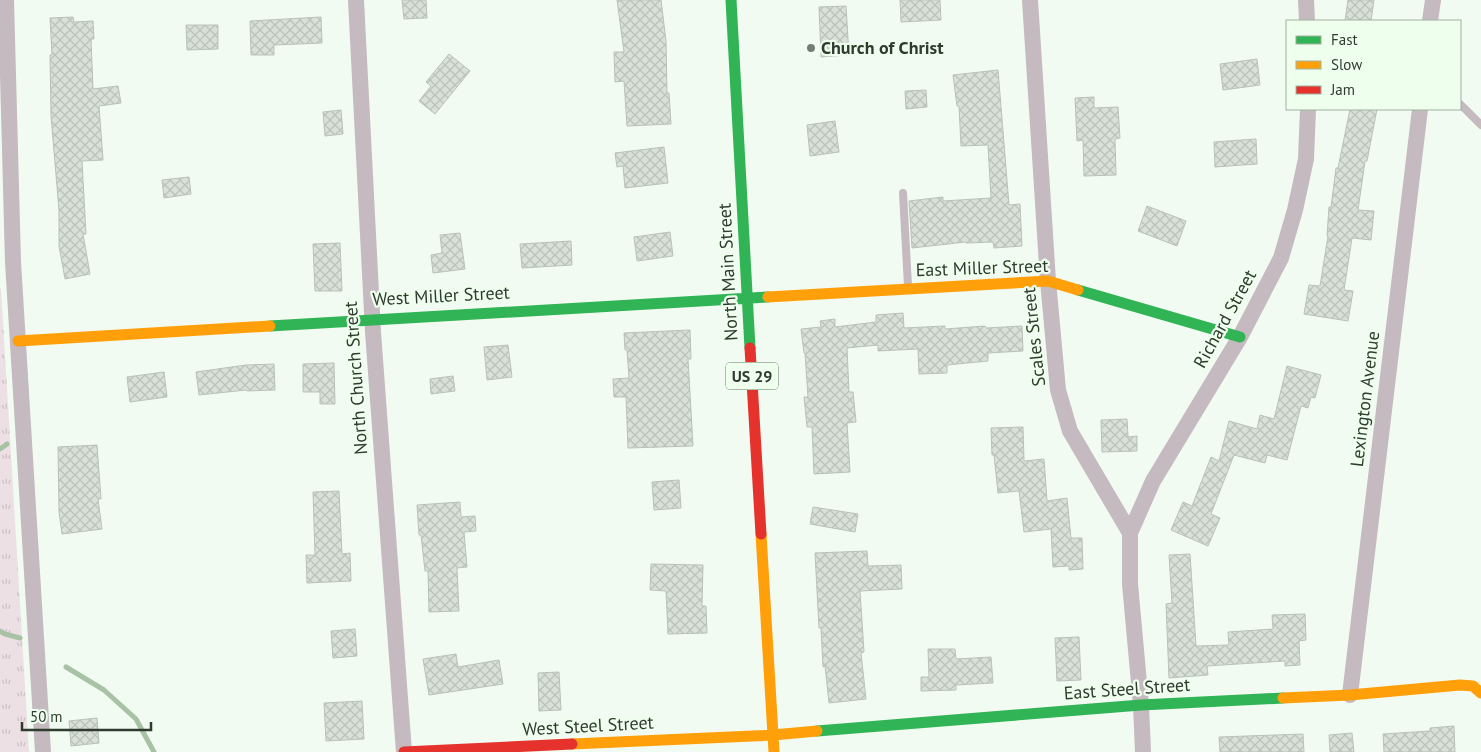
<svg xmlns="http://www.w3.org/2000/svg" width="1481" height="752" viewBox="0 0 1481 752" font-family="'PT Sans',sans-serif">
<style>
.grass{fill:url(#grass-tufts)}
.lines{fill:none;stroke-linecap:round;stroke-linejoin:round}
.stream{stroke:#a8c2a6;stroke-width:5}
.building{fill:url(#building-cross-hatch);stroke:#b9c2b9}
.lane{stroke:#c4babf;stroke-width:8}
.street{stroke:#c4babf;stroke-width:16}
.fast{stroke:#30b455;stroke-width:11}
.slow{stroke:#ff9f0a;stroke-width:11}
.jam{stroke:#e5322d;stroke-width:11}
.poi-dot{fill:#747e73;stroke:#eeffed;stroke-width:2}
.labels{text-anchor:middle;stroke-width:4.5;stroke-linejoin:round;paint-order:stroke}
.shield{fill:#eeffed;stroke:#697668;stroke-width:1}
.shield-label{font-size:16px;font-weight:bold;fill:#303b2f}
.poi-label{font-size:18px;font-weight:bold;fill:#303b2f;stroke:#eeffed;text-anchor:start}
.street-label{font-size:18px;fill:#303b2f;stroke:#eeffed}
</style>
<defs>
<pattern id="grass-tufts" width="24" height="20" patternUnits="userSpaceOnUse" patternTransform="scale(1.25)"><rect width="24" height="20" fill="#ece0e5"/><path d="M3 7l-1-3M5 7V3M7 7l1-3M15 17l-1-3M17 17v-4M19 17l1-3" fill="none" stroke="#cbc1c5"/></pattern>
<pattern id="building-cross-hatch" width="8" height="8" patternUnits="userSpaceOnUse" patternTransform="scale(1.25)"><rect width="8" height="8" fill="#d8e1d7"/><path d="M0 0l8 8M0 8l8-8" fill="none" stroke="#bac2b9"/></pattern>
</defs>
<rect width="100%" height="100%" fill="#f2fbf1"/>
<path class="grass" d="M0 288 1 289 29 752H0Z"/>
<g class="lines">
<path class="stream" d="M0 449 7 444
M0 631 5 634 20 638
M66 667 104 690 136 719 154 752"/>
</g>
<path class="building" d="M402 0H426L427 18 404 19Z
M617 0H661L666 41 667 93H669L671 124 627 126 624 81 615 82 614 52H624Z
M900 0H940L941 20 901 22Z
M1348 0H1374L1371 21H1345Z
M846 6 849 55 821 57 819 7Z
M73 17 74 22 93 21 94 39H91L93 89 118 86 121 103 99 106 103 160 82 161 86 234H83L90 274 65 279 59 246V210L51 116 50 55H52L50 18Z
M321 17 322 43 274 45V55H251L250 21Z
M186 25H218V49L187 50Z
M449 54 470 71 435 114 419 101 431 86 426 82Z
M1257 59 1260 85 1223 90 1220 64Z
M998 70 1009 205 1020 204 1022 246 994 248 993 242 966 243V242L912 248 909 201 943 197V201L991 198 988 145 961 146 959 106H957L953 75Z
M926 90 927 107 906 109 905 91Z
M1094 97V108L1118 107 1120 138 1115 139 1116 175 1084 176 1083 140 1077 141 1075 98Z
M1350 109H1377L1367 161H1365L1358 210 1374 211 1371 240 1352 238 1344 290 1353 291 1348 321 1304 314 1309 285 1320 286 1328 236H1327L1329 207H1331L1336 168H1338Z
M341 110 343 134 325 136 323 112Z
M835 121 839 152 810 156 807 125Z
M1256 139 1257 164 1215 167 1214 142Z
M664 147 668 183 625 188 623 166 617 167 615 153Z
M189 177 191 194 164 198 162 180Z
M1147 206 1186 221 1177 246 1138 231Z
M670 232 673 256 637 261 634 237Z
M460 233 465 269 433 273 431 255 442 253 440 235Z
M571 241 572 265 522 268 520 244Z
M340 243 342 291H315L313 244Z
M903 313 904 328 945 326V329L985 326 986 328 1022 326 1023 351 988 353V361L947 365V373L919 374 918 349 878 351V345L847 348 849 392H853L856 422 847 423 850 472 814 474 812 427H807L804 397H808L805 353H804L801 329 821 327 820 321 835 319V327L876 322V315Z
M690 330 691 359H688L693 446 628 448 626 397H614L613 379 629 378 627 350H625L624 333Z
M508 345 512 377 487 380 484 347Z
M334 363 335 404H320V392H303V364Z
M274 364 275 390 247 391 246 390 199 395 196 372 246 365Z
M1287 366 1321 375 1315 398 1311 397 1308 408 1301 406 1287 460 1267 455 1265 463 1234 455 1211 514 1220 518 1208 546 1171 530 1183 502 1192 506 1211 457 1219 461 1229 421 1257 429 1260 415 1274 419Z
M164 372 167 397 130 402 127 377Z
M453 376 455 391 431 394 430 379Z
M1127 419 1128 437 1137 436V451L1102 452 1101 420Z
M1023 427 1024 461 1044 459 1047 501 1067 498 1071 538H1082L1083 569 1069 570V566L1053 567 1051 529 1024 532 1019 491 998 493 994 455H992L991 428Z
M97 445 101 499H98L102 529 62 534 59 512 58 447Z
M679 480 681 508 654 510 652 482Z
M339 491 342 554 350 553 351 581 307 583 306 555H315L313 492Z
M460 502 461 517 475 516 476 531 464 532 467 567 457 568 459 611 429 612 428 571H425L421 535H419L417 505Z
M813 507 858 514 855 532 810 524Z
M867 551 868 566 901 565 902 589 860 591 864 652 861 653 866 699 829 703 825 666 823 667 821 628H819L815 553Z
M1190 554 1196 646 1229 645 1228 632 1273 629 1272 615 1305 614 1306 640 1299 641 1300 665 1285 666V661L1207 666 1208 675 1169 678 1166 604 1172 603 1169 555Z
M651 564 703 565 702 606H706L707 633 668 634 666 591 650 590Z
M355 629 357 656 333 658 331 631Z
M1079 637 1081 680 1057 681 1055 638Z
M928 649H955L956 659 991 657 993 683 956 685V690L921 691V677H929Z
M456 654 458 667 499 660 503 684 429 695 423 659Z
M559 672 561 710 539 711 538 673Z
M362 701 364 739 326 741 324 703Z
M97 718 99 743 71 746 69 721Z
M1454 726 1455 752H1384L1383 734 1430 731V728Z
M1352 733 1354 752H1330L1329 735Z
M1303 734 1304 752H1220L1219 737Z"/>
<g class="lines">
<path class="lane" d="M1460 104 1481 125
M903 193 908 286"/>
<path class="street" d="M6 0 13 262 43 752
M356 0 373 332 404 752
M1030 0 1048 281 1058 390 1070 431 1130 533
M1306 0 1307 21
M1430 21 1433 0
M1350 695 1420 109
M1143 752 1141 705 1130 584V533L1153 481 1240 337 1281 258 1295 210 1306 159 1308 109"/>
<path class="fast" d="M731 0 750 348
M1078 290 1240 337
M270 326 768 297
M817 731 1141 705 1283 698"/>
<path class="slow" d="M768 297 1048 281 1078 290
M18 341 270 326
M761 534 774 752
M1283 698 1350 695 1460 685 1473 686 1481 693
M572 744 773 735 817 731"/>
<path class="jam" d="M750 348 761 534
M404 752 572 744"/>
</g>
<circle class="poi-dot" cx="811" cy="48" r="5"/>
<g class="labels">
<rect class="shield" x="726" y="362.5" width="52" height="27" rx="4"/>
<g class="shield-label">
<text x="752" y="382">US 29</text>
</g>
<g class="poi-label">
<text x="821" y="54">Church of Christ</text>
</g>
<g class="street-label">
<text transform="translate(982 268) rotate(-2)" y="6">East Miller Street</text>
<text transform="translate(728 272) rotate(-93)" y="6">North Main Street</text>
<text transform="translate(441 296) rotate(-3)" y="6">West Miller Street</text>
<text transform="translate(1225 319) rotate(-61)" y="6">Richard Street</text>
<text transform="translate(1034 337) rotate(-96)" y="6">Scales Street</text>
<text transform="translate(356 378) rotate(-94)" y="6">North Church Street</text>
<text transform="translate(1365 399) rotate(-83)" y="6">Lexington Avenue</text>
<text transform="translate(1127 689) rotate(-4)" y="6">East Steel Street</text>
<text transform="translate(588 726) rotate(-3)" y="6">West Steel Street</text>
</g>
</g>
<rect x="1286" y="20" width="175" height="90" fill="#eeffed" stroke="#a2b1a1"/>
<rect x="1296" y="36" width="25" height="8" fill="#30b455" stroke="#a2b1a1"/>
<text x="1331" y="45" font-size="15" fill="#303b2f">Fast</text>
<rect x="1296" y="61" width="25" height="8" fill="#ff9f0a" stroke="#a2b1a1"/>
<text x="1331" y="70" font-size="15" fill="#303b2f">Slow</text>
<rect x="1296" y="86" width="25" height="8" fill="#e5322d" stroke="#a2b1a1"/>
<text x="1331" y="95" font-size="15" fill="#303b2f">Jam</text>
<path d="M22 722v8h129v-8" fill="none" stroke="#303b2f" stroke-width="2.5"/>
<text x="30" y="722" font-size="15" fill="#303b2f" stroke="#eeffed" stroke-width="4" paint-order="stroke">50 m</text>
</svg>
